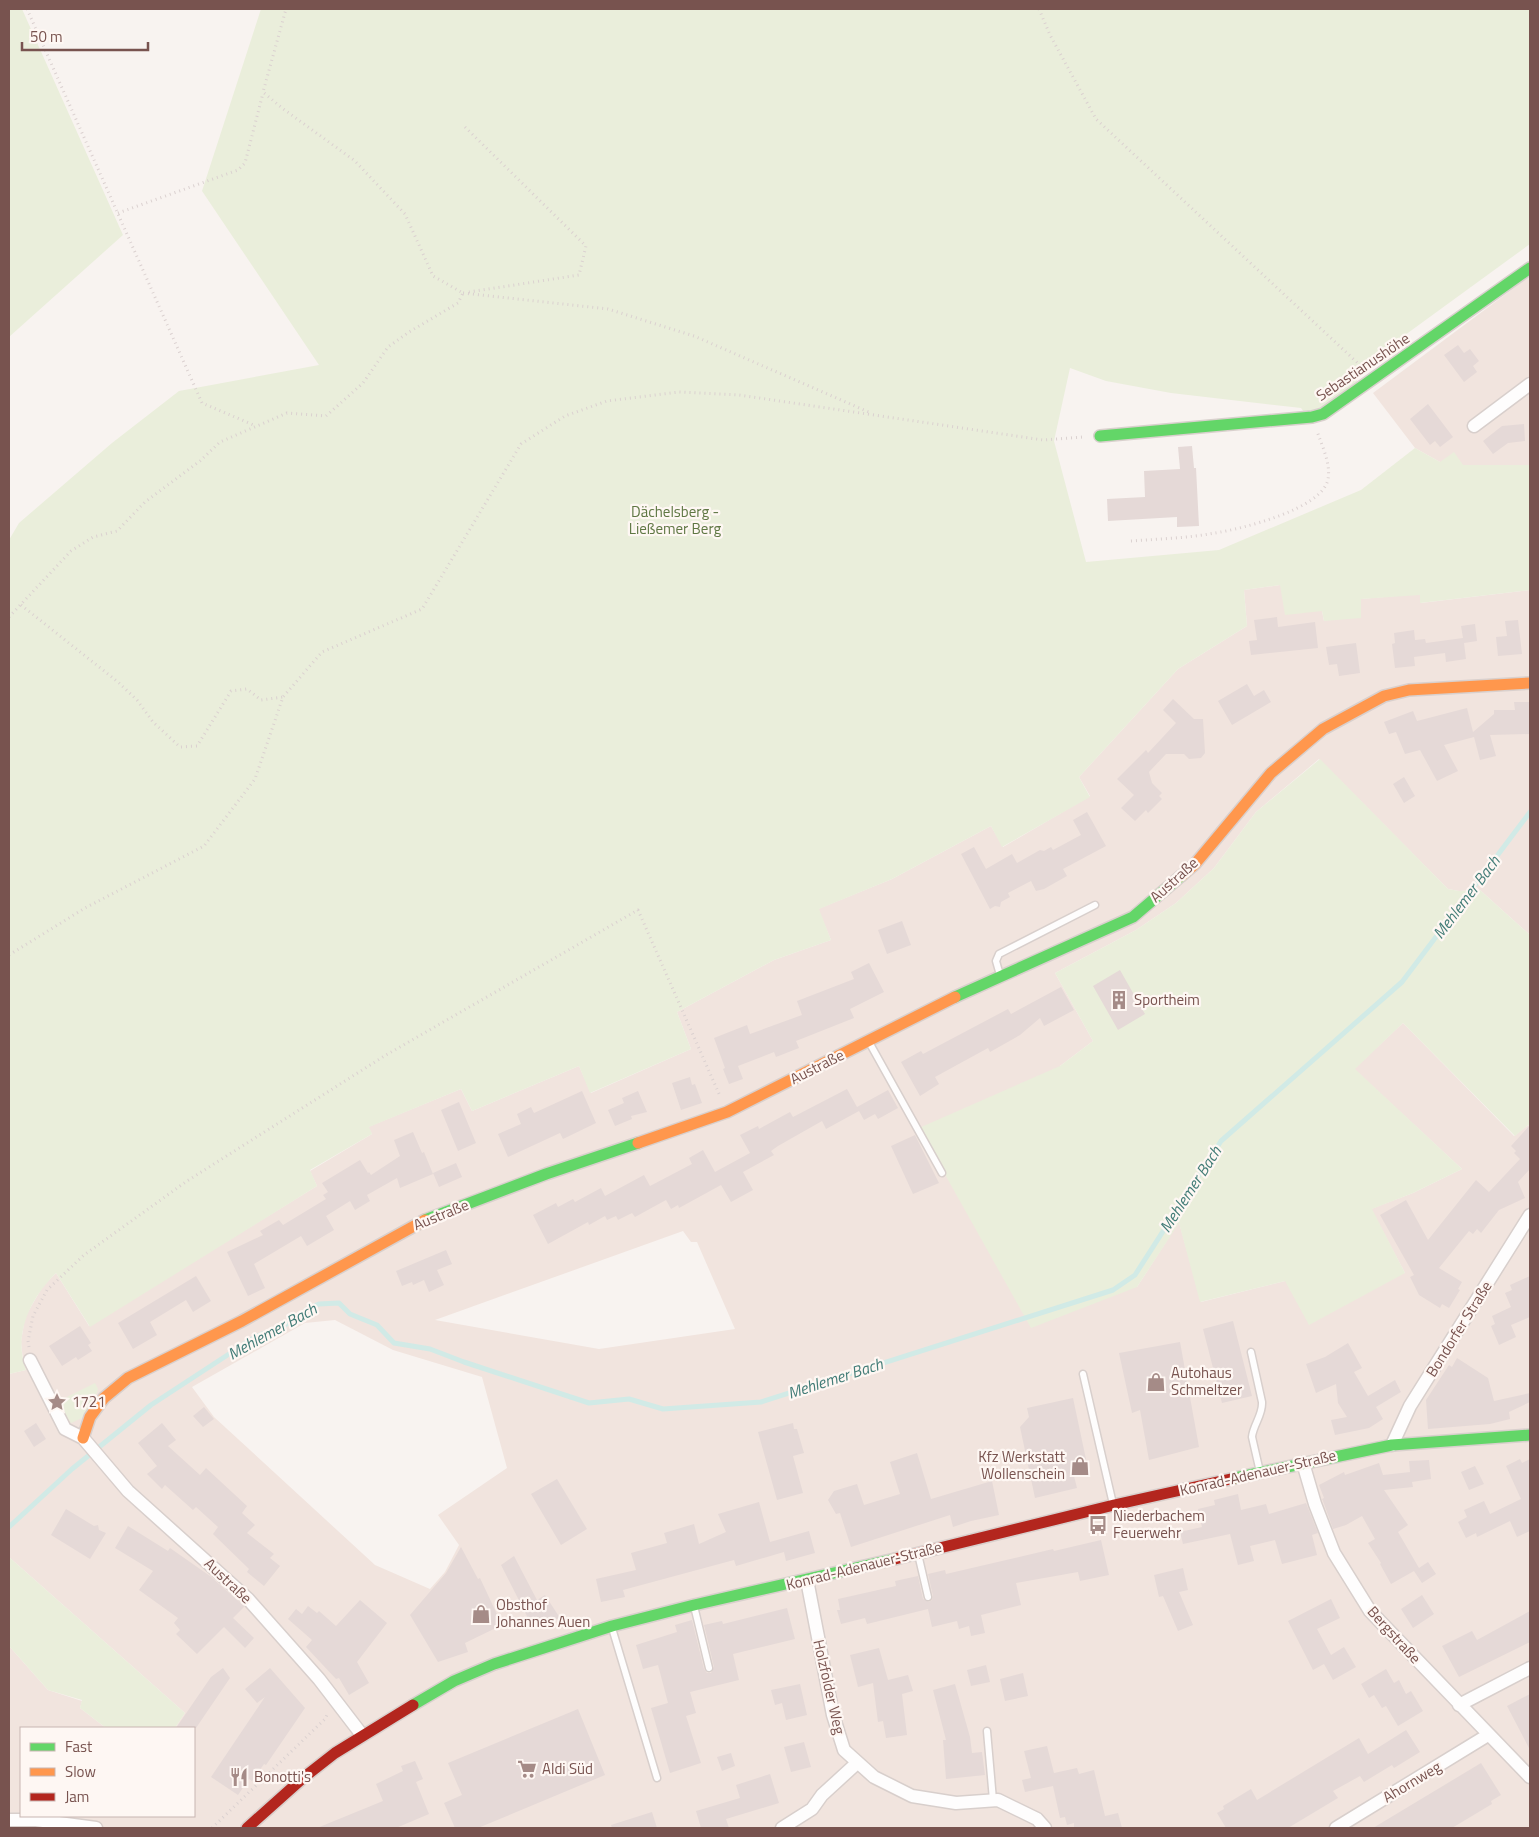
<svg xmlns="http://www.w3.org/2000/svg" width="1539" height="1837" viewBox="0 0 1539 1837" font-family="'Titillium Web',sans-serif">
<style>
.residential{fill:#f1e4de;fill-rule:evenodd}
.green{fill:#eaeedb}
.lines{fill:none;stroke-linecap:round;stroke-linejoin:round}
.stream{stroke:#d1eae6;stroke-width:5}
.building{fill:#e5d9d7}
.lane-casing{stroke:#d8cfcc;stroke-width:9}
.street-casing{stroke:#d8cfcc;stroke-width:15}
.fast-casing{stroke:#d9d0cd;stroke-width:14}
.slow-casing{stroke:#d9d0cd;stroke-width:14}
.jam-casing{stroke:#d9d0cd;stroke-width:14}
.path{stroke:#dbd1d0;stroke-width:3;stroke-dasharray:1 4;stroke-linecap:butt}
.lane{stroke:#fefdfd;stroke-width:6}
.street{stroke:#fefdfd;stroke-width:12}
.fast{stroke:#63d668;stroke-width:11}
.slow{stroke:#ff974d;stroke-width:11}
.jam{stroke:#b3261e;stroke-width:11}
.labels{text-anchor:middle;stroke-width:4.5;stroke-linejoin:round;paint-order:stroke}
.street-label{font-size:15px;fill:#78534f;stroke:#fef7f3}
.park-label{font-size:15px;fill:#5f7743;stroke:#fef7f3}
.poi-label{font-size:15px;fill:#78534f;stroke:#fef7f3;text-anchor:start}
.water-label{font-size:16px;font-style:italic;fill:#427c77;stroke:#fef7f3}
</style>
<rect width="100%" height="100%" fill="#f8f3f0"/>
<path class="residential" d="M1530 276V465H1463L1440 462 1415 448 1373 393Z
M1280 585 1322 611 1324 621 1360 599 1420 594 1421 603 1530 590V935L1480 890 1459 891 1448 889 1319 759 1256 812 1214 868 1176 903 1136 930 1055 973 1093 1041 1060 1066 1137 1287 1179 1222 1201 1302 1285 1281 1405 1273 1371 1209 1413 1193 1462 1169 1354 1069 1403 1023 1514 1136 1528 1125 1530 1127V1828H9V1646L48 1690 82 1701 80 1708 106 1728H21V1816H194V1728H175L185 1713 9 1557V1374L26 1370 23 1360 21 1342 25 1317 43 1286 56 1273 89 1326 317 1186 310 1171 372 1134 368 1127 461 1089 472 1111 579 1066 591 1093 691 1049 677 1012 774 960 831 940 818 909 892 879 991 826 1003 847 1090 796 1079 777 1178 669 1247 626 1244 590ZM683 1231 691 1242H697L735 1329 599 1349 435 1320ZM335 1320 393 1350 482 1377 507 1468 438 1515 459 1545 445 1572 430 1589 375 1565 214 1417 192 1387 305 1323Z"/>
<path class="green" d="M9 9H22L123 235 9 337Z
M261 9H1530V244L1357 370V385L1319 409 1304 412 1301 408 1171 393 1106 381 1070 368 1054 441 1086 562 1219 550 1361 490 1415 448 1440 462 1454 452 1463 465H1530V590L1420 603V595L1361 599V618L1324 621 1322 611 1285 615 1280 585 1244 590 1247 626 1178 669 1079 777 1090 797 1002 847 991 826 892 879 819 909 831 940 774 960 677 1012 691 1049 590 1093 579 1066 472 1111 461 1089 369 1127 372 1134 310 1170 317 1186 90 1327 56 1273C30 1299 13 1334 26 1370L9 1374V540L19 523 112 443 179 391 319 365 202 191Z
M1320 759 1448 889 1459 891 1480 890 1530 935V1127L1528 1125 1515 1136 1403 1023 1355 1069 1462 1169 1413 1193 1372 1209 1405 1273 1309 1325 1285 1281 1200 1302 1179 1223 1137 1287 1031 1328 919 1128 1060 1066 1093 1041 1055 973 1136 930 1176 903 1214 868 1256 812Z
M95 1383 98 1389 97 1393 82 1418 71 1423 57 1402Z
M9 1557 185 1713 175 1728H106L80 1708 82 1700 48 1690 9 1646Z"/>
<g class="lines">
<path class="stream" d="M9 1527 72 1469 151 1405 255 1337 299 1319 307 1309 319 1304 339 1303 350 1314 377 1325 394 1343 430 1349 464 1362 589 1403 629 1399 663 1409 761 1402 1113 1290 1135 1275 1221 1141 1402 982 1530 812"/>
</g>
<path class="building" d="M1458 345 1464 353 1470 349 1479 361 1473 366 1477 372 1464 382 1444 355Z
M1428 404 1453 437 1440 447 1435 441 1430 445 1410 419Z
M1524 424 1525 441 1508 443 1493 454 1483 441 1502 426Z
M1192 446 1194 468H1196L1199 526 1177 527V517L1108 521 1107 499 1145 497 1144 471 1180 469 1178 447Z
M1277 617 1278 627 1315 622 1318 648 1251 655 1249 641 1257 640 1254 620Z
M1518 620 1522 654 1498 656 1496 637 1507 636 1505 621Z
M1475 624 1477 641 1464 643 1466 659 1446 662 1445 653 1414 657 1415 666 1395 668 1392 644 1395 643 1394 633 1414 630 1415 640 1425 639 1426 643 1463 638 1461 626Z
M1356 643 1360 673 1339 676 1337 664 1329 665 1326 647Z
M1247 684 1254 696 1264 690 1271 702 1232 725 1218 701Z
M1173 699 1194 719H1203L1205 753 1201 758 1189 759 1184 754H1166L1149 772 1152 783 1162 793 1159 796 1162 799 1148 813 1146 810 1135 821 1121 808 1134 795 1117 779 1146 750 1148 753 1176 723 1163 710Z
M1514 702H1530V734L1490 735 1496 756 1480 760 1474 737 1444 745 1458 771 1437 781 1420 750 1405 754 1396 732 1389 734 1384 722 1413 711 1417 721 1467 708 1473 732 1494 714V710H1515Z
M1404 777 1415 796 1404 803 1393 784Z
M1087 812 1106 846 1063 869 1067 876 1044 889 1036 891 1031 881 1008 893 1010 897 1001 902 1000 907 995 906 990 909 961 854 974 847 986 869 1012 854 1017 863 1040 850 1044 851 1051 847 1053 850 1081 835 1073 820Z
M902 921 911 945 887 954 878 930Z
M869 963 884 992 850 1009 854 1018 796 1041 799 1048 776 1057 774 1052 738 1066 743 1079 729 1084 723 1069 725 1068 714 1038 747 1025 750 1034 802 1015 797 1001 854 979 851 972Z
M1120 970 1145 1014 1118 1030 1093 986Z
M1061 987 1074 1010 1044 1026 1040 1018 1020 1035 990 1052 988 1048 935 1077 939 1084 920 1096 901 1062 921 1051 923 1054 1008 1009 1011 1014Z
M690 1077 692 1085 695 1084 702 1103 681 1110 672 1083Z
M847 1089 857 1107 888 1090 898 1108 878 1119 875 1114 864 1120 859 1111 826 1129 822 1121 778 1146 771 1151 774 1155 743 1172 753 1190 731 1202 721 1185 679 1208 678 1205 671 1209 666 1200 635 1217 632 1213 618 1220 616 1216 607 1220 605 1216 589 1225 588 1222 548 1244 533 1215 556 1203 558 1207 573 1199 575 1202 601 1188 605 1196 644 1175 650 1186 692 1164 689 1158 703 1150 715 1172 750 1153 740 1135 758 1126 759 1129 790 1112 793 1117Z
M582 1091 596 1123 563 1139 560 1133 508 1157 498 1134 521 1124 517 1114 531 1107 534 1113Z
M638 1091 647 1112 631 1116 632 1119 615 1126 608 1110 624 1103 622 1098Z
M459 1102 476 1143 458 1151 441 1110Z
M1530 1125V1169L1518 1182 1525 1198 1499 1210 1481 1233 1477 1229 1473 1234 1469 1231 1439 1268 1462 1282 1458 1289 1460 1290 1449 1308 1442 1304 1440 1308 1419 1295 1410 1277 1414 1275 1380 1215 1406 1200 1428 1240 1476 1180 1489 1192 1520 1159 1514 1153 1516 1151 1511 1146Z
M413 1132 422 1153 424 1152 433 1174 400 1188 397 1178 367 1195 370 1201 355 1210 350 1201 326 1216 334 1230 307 1246 301 1236 254 1264 265 1288 248 1296 227 1252 263 1235 260 1231 279 1220 283 1225 326 1199 323 1195 328 1192 322 1183 360 1160 368 1173 369 1172 371 1175 400 1156 394 1140Z
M915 1135 939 1183 913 1194 891 1146Z
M456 1163 462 1177 439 1187 433 1173Z
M446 1250 452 1264 437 1270 444 1285 429 1292 424 1280 413 1285 412 1282 402 1286 396 1271Z
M196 1276 211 1301 193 1312 186 1300 150 1322 157 1335 133 1349 118 1323Z
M1530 1276V1317L1511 1325 1516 1337 1499 1345 1491 1326 1495 1324 1492 1316 1511 1307 1505 1293 1512 1290 1510 1285Z
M1233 1321 1252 1396 1222 1403 1203 1329Z
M80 1326 91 1343 88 1345 92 1351 78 1360 76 1357 62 1366 49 1346Z
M1180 1342 1199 1447 1149 1460 1140 1410 1132 1413 1119 1353Z
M1348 1343 1362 1368 1354 1372 1368 1396 1395 1380 1401 1392 1376 1407 1383 1419 1369 1428 1335 1435 1331 1420 1347 1417 1338 1403 1336 1384 1316 1393 1306 1364 1325 1357Z
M1457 1358 1488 1378 1494 1401 1530 1393V1402L1509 1412 1510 1419 1490 1424 1428 1429 1426 1400 1449 1365 1452 1367Z
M1073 1398 1087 1464 1072 1468 1077 1488 1035 1498 1020 1427 1029 1417 1027 1408Z
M204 1407 214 1419 203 1427 193 1416Z
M36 1423 46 1439 34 1447 24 1431Z
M162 1423 176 1440 168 1446 200 1475 206 1468 247 1506 242 1513 255 1525 247 1533 274 1554 270 1558 280 1566 264 1586 247 1572 249 1569 213 1534 218 1527 196 1507 193 1510 165 1485 162 1489 147 1474 157 1466 138 1443Z
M793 1423 794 1429H797L804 1453 793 1456 803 1493 777 1500 758 1432Z
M917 1453 931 1499 992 1481 999 1515 971 1521 953 1527 950 1515 851 1547 840 1513 836 1514 828 1500 834 1491 857 1484 864 1505 900 1494 890 1462Z
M1520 1459 1522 1463 1530 1459V1531L1517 1537 1510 1521 1477 1537 1476 1533 1466 1538 1458 1522 1467 1517 1464 1510 1484 1501 1490 1514 1521 1499 1506 1466Z
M1429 1460 1431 1479 1412 1482 1413 1487 1384 1490 1408 1525 1398 1532 1419 1568 1428 1562 1436 1574 1422 1583 1414 1571 1391 1584 1380 1564 1381 1563 1368 1543 1375 1539 1362 1516 1346 1525 1333 1529 1323 1501 1322 1499 1324 1498 1319 1485 1344 1472 1345 1475 1379 1463 1383 1475 1410 1472 1409 1461Z
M1475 1466 1484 1484 1469 1490 1461 1472Z
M557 1479 587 1529 561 1545 531 1494Z
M1238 1494 1241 1510 1266 1504 1269 1514 1306 1503 1318 1533 1312 1535 1317 1555 1282 1564 1275 1540 1250 1546 1254 1561 1238 1565 1230 1534 1183 1544 1180 1532 1202 1527 1198 1509 1215 1505 1214 1500Z
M759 1502 770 1542 809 1531 815 1553 786 1561 784 1552 736 1566 734 1560 623 1590 625 1597 601 1602 596 1579 636 1570 631 1553 667 1543 664 1533 694 1524 699 1544 726 1532 718 1514Z
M66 1509 94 1526 98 1525 99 1530 106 1533 90 1559 51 1535Z
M128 1526 168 1551 170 1548 210 1576 244 1606V1607L233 1618 254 1638 245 1648 224 1627 197 1654 176 1634 180 1630 174 1623 178 1618 139 1590 153 1571 115 1548Z
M1101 1540 1109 1575 1080 1581 1078 1572 1016 1583 1021 1605 981 1615 985 1633 971 1636 969 1626 959 1629 957 1621 932 1627 928 1609 867 1624 865 1618 841 1624 837 1610H840L838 1599 896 1586 895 1581 918 1576 923 1599 929 1602 932 1600 933 1596 928 1574 945 1570 946 1574 1053 1549 1054 1551Z
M461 1547 478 1579 480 1578 502 1625 465 1643 468 1652 438 1662 410 1615 446 1573Z
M514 1556 537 1600 545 1595 560 1618 532 1626 501 1565Z
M1183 1568 1188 1590 1179 1592 1193 1625 1178 1631 1163 1596 1159 1597 1154 1575Z
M1422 1595 1434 1614 1413 1628 1401 1609Z
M1331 1599 1340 1618 1317 1629 1331 1655 1344 1647 1356 1667 1333 1680 1324 1664 1313 1670 1288 1621Z
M360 1600 387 1623 357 1662 369 1683 349 1695 339 1678 336 1679 306 1647 312 1640 288 1619 296 1609 302 1614 308 1606 317 1613 319 1611 336 1626Z
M787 1608 795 1639 733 1654 739 1680 690 1692 696 1713 686 1716 701 1763 670 1773 651 1708 668 1703 658 1665 643 1669 636 1645 677 1632 675 1625 692 1620 704 1669 707 1673H711L714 1667 704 1625 722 1621 723 1624Z
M1530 1611V1642L1459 1677 1442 1646 1472 1631 1477 1640Z
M879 1648 888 1680 908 1675 913 1691 902 1694 907 1735 886 1738 883 1721 878 1722 873 1683 858 1687 850 1655Z
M986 1665 990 1682 971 1686 967 1670Z
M223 1668 230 1678 196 1728H176L211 1677Z
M270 1668 305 1708 266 1765 264 1764 252 1781 249 1779 238 1795 211 1777 265 1697 257 1703 245 1689Z
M1386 1669 1394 1683 1399 1680 1406 1694 1411 1691 1423 1711 1398 1726 1386 1706 1382 1708 1374 1695 1369 1698 1361 1684Z
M1023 1673 1028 1696 1005 1701 1000 1679Z
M800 1684 807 1715 786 1720 782 1703 775 1705 771 1690Z
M955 1684 970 1737 972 1753 982 1752 985 1775 946 1779 943 1740H946L933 1690Z
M1530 1694V1750L1507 1706Z
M578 1709 605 1775 478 1828H455L444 1803 462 1795 448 1763Z
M1406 1730 1420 1752 1394 1768 1392 1765 1364 1782 1360 1776 1333 1791 1338 1798 1288 1828H1226L1217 1813 1224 1809 1223 1806 1251 1789 1257 1800 1359 1738 1368 1754Z
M804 1742 811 1767 791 1772 784 1747Z
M1047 1746 1054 1773 1077 1768 1079 1774 1094 1770 1105 1816 1118 1813 1122 1828H1074V1823L1067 1825 1065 1817 1060 1818 1053 1786 1025 1792 1022 1780 1031 1778 1024 1751Z
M731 1753 735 1766 722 1771 717 1757Z
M415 1761 423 1779 416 1782 429 1814 396 1828H317L383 1801 376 1784 403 1771 401 1766Z
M1481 1763 1501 1795 1491 1801 1492 1804 1452 1828H1373Z
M770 1774 779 1803 726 1819 729 1828H701L696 1811 740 1798 736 1785Z
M652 1812 657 1828H612L611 1825Z"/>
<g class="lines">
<g class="lane-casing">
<path id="lane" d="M1000 975 996 961 999 954 1095 905
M869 1042 942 1173
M1251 1352 1262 1402C1263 1415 1253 1425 1252 1437L1260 1472
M1083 1374 1113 1504
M918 1554 928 1597
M694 1606 709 1668
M612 1628 657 1778
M987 1731 993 1800"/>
</g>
<g class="street-casing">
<path id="street" d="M1474 426 1530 384
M30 1360 65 1429 83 1438 128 1491 248 1599 319 1679 362 1735
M1392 1445 1410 1406 1530 1215
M1303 1463 1315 1504 1334 1553 1370 1611 1530 1777
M807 1580 833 1715 844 1750 874 1777 912 1796 956 1803 998 1800 1037 1819 1045 1828
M1459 1705 1530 1668
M9 1820H36L96 1828
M782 1828 812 1809 822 1795 857 1763
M1336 1828 1488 1735"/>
</g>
<g class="fast-casing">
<path id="fast" d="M1100 436 1312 417 1323 414 1530 268
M955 997 1133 917 1181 876
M425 1220 546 1174 638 1143
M1235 1478 1392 1445 1530 1435
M413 1705 454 1681 494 1664 612 1626 694 1605 895 1559"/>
</g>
<g class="slow-casing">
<path id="slow" d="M1181 876 1195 864 1271 773 1323 729 1384 696 1409 690 1530 683
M638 1143 727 1112 955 997
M83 1438 90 1417 104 1398 128 1378 242 1321 425 1220"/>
</g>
<g class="jam-casing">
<path id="jam" d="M895 1559 1114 1505 1235 1478
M247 1828 303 1778 335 1753 413 1705"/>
</g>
<path class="path" d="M27 9 202 403 256 426
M1039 9 1050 35 1096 119 1362 367
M465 127 586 246 579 275 469 292
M118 213 238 170 245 163 263 93
M463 293 608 309 694 336 871 413
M1131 541C1159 539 1188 538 1215 533 1241 529 1323 509 1328 479 1331 464 1322 446 1317 431
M21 605 118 682 137 700 153 722 180 747 197 746 231 691 247 689 261 700 283 697
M9 617 71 551 93 537 117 531 145 502 200 461 220 442 287 413 326 416 363 383 388 347 409 332 458 303 463 293 433 276 405 214 355 161 282 108 263 92 286 9
M9 955 85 908 204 846 255 779 283 697 322 652 422 609 521 444 565 416 607 401 679 392 739 395 1043 440 1083 437
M29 1347 28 1341 33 1316 47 1290 84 1255 187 1181 386 1055 638 910 720 1096
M212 1828 325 1719 328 1713"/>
<use href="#lane" class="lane"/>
<use href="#street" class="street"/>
<use href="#fast" class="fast"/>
<use href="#slow" class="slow"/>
<use href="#jam" class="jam"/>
</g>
<defs>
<g id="building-bare" transform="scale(1.5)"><path d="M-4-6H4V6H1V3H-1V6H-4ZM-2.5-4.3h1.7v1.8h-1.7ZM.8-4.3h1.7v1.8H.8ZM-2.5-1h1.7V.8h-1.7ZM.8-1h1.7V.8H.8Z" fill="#a58b87" stroke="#fef7f3" stroke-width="2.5" paint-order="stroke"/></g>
<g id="shop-bare" transform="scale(1.5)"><path d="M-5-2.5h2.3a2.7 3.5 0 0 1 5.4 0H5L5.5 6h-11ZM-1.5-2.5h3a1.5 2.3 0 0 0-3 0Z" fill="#a58b87" stroke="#fef7f3" stroke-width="2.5" paint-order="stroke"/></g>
<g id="sight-bare" transform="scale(1.5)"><path d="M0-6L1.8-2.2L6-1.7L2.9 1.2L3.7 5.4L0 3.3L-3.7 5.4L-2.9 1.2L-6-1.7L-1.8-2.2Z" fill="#a58b87" stroke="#fef7f3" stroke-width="2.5" paint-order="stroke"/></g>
<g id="bus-bare" transform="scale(1.5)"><path d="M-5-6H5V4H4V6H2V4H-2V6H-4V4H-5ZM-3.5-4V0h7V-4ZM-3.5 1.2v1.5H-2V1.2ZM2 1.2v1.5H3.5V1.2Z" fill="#a58b87" stroke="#fef7f3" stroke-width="2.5" paint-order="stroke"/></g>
<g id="supermarket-bare" transform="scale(1.5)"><path d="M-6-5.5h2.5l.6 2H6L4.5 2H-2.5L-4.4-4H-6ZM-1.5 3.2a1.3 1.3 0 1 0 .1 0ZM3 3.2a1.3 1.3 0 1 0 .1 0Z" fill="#a58b87" stroke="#fef7f3" stroke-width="2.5" paint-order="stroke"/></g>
<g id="restaurant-bare" transform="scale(1.5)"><path d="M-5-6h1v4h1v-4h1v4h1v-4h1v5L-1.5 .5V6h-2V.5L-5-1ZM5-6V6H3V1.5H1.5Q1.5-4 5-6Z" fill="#a58b87" stroke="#fef7f3" stroke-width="2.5" paint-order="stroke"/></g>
</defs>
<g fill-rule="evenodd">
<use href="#building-bare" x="1119" y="1000"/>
<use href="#shop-bare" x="1156" y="1382"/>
<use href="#sight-bare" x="57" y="1402"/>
<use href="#shop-bare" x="1080" y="1466"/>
<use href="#bus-bare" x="1098" y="1525"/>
<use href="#shop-bare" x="481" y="1614"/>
<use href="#supermarket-bare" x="527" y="1769"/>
<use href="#restaurant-bare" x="239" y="1777"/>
</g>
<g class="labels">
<g class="street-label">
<text transform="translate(1363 367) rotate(-34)" y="5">Sebastianushöhe</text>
<text transform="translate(1174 880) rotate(-42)" y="5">Austraße</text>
<text transform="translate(817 1067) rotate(-27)" y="5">Austraße</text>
<text transform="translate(441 1215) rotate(-22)" y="5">Austraße</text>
<text transform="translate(1459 1329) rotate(-58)" y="5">Bondorfer Straße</text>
<text transform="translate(1258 1473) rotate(-13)" y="5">Konrad-Adenauer-Straße</text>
<text transform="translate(864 1566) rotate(-14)" y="5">Konrad-Adenauer-Straße</text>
<text transform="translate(228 1581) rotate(43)" y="5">Austraße</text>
<text transform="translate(1394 1635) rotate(48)" y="5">Bergstraße</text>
<text transform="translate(829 1687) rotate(77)" y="5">Holzfolder Weg</text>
<text transform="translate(1412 1782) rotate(-31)" y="5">Ahornweg</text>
</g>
<g class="park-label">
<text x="675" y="517">Dächelsberg -<tspan x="675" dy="17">Ließemer Berg</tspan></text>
</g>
<g class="poi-label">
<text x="1134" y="1005">Sportheim</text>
<text x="1171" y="1378">Autohaus<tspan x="1171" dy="17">Schmeltzer</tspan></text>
<text x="72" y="1407">1721</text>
<text x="1065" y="1462" text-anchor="end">Kfz Werkstatt<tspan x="1065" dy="17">Wollenschein</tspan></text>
<text x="1113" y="1521">Niederbachem<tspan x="1113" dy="17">Feuerwehr</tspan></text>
<text x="496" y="1610">Obsthof<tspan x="496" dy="17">Johannes Auen</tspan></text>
<text x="542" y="1774">Aldi Süd</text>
<text x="254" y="1782">Bonotti's</text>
</g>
<g class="water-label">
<text transform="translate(1466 897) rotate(-53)" y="6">Mehlemer Bach</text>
<text transform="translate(1190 1189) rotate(-57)" y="6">Mehlemer Bach</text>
<text transform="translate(272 1331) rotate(-29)" y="6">Mehlemer Bach</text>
<text transform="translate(835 1378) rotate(-18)" y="6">Mehlemer Bach</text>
</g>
</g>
<rect width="1539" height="1837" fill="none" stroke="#78534f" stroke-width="20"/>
<rect x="20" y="1727" width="175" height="90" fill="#fef7f3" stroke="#c8b5b1"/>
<rect x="30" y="1743" width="25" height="8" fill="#63d668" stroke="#c8b5b1"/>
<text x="65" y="1752" font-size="15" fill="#78534f">Fast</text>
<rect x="30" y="1768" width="25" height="8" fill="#ff974d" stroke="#c8b5b1"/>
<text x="65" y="1777" font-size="15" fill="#78534f">Slow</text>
<rect x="30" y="1793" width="25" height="8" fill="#b3261e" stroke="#c8b5b1"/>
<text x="65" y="1802" font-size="15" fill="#78534f">Jam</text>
<path d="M22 42v8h126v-8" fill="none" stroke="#78534f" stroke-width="2.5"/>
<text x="30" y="42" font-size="15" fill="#78534f" stroke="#fef7f3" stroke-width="4" paint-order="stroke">50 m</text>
</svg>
